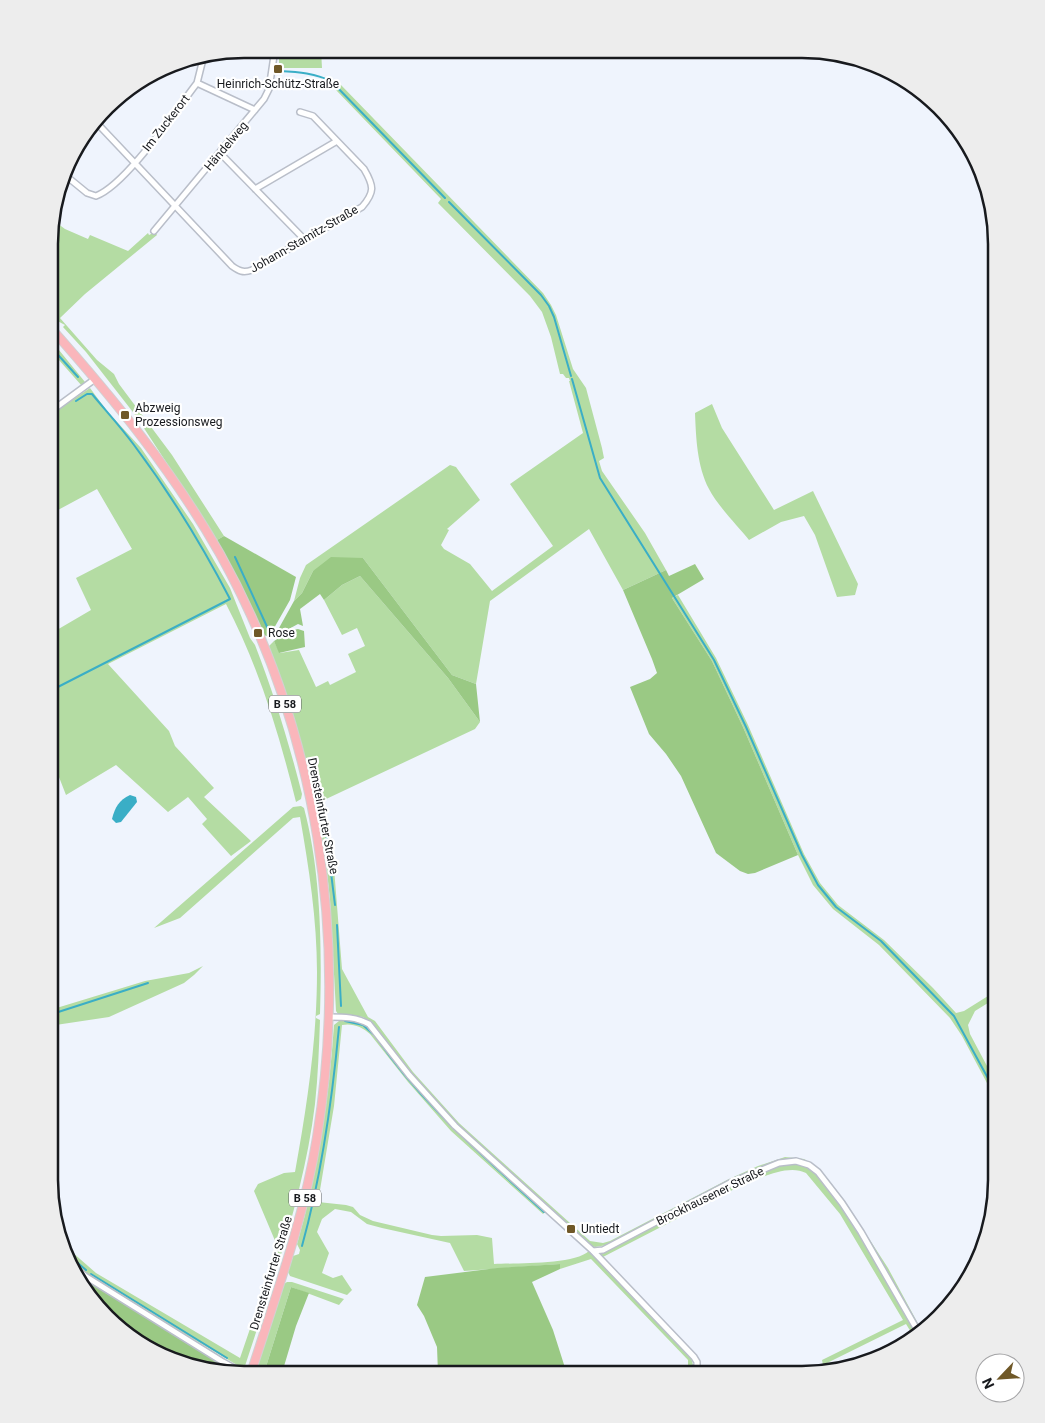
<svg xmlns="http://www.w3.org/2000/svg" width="1045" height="1423" viewBox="0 0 1045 1423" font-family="Roboto,sans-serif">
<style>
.green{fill:#b4dca3}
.forest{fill:#9ac984}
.water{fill:#3aaec6}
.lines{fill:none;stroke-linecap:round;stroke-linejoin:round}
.stream{stroke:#3aaec6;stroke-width:2}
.minor-casing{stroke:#b9bec9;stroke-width:8}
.primary-casing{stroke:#d1d1d2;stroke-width:10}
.minor{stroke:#fff;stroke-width:5}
.primary{stroke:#fab6bb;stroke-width:8}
.poi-dot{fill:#6f5828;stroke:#fff;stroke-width:2}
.labels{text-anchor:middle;stroke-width:4.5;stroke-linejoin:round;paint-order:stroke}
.shield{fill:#fff;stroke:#5d5f62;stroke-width:1}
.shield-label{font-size:11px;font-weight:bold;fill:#181a1e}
.poi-label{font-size:12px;fill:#181a1e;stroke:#fff;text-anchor:start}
.street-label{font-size:12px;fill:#181a1e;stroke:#fff}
.rim{fill:none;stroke:#181a1e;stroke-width:2.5}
</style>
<rect width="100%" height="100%" fill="#eff4fd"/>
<path class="green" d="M321 50 322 68H279V53Z
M340 84 543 293 551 305 556 315 573 369 586 388 602 448 604 458 599 461 602 471 645 533 666 570 623 590 589 529 490 601 476 684 452 675 363 558 313 571 302 593 294 601 300 578 306 565 450 465 456 467 480 500 447 529 449 530 441 545 444 549 470 564 492 591 553 546 510 484 583 433 569 381H570L569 378H566L563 374H560L551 337 542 312 530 296 438 203 441 199 335 89Z
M50 218 65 229 88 239 90 235 128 251 148 233 149 235 155 232 157 235 85 294 60 318 97 360 114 374 119 384 172 455 224 536 217 540 136 416 86 352 63 327 65 325 50 317Z
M50 339 85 382 82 386 50 350Z
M90 388 107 411 141 448 193 524 230 588 250 638 255 645C274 694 289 743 302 794L301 799 296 802C279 734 259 667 226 604L108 664 169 731 175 746 214 788 204 797 251 841 231 856 202 824 207 819 188 797 168 812 116 765 66 795 50 754V683L51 680 50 676V634L91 610 76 578 132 549 97 489 58 510 50 498V415Z
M712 404 722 428 774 510 813 491 858 584 855 595 837 597 815 535 804 516 781 522 749 540C737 525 717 505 709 489 697 466 696 438 695 413Z
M360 576 448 678 480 722 475 729 324 800 333 855 342 969 368 1017 375 1021 413 1072 459 1123 590 1241 603 1243 610 1241 727 1180 758 1166 785 1157 804 1159 820 1169 844 1200 888 1268 922 1331 920 1332 863 1232 819 1171 796 1159 779 1161 728 1182 607 1245 595 1247 589 1245 457 1125 411 1075 371 1023 363 1017 338 1014 336 1011 330 900 325 854 315 801 285 691 269 646 274 641 280 653 299 650 316 687 328 681 330 685 356 672 348 654 365 646 357 628 342 635 324 600 342 585Z
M678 595 716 658 748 725 804 854 820 883 838 905 884 940 933 988 956 1013 964 1011 996 991V998L975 1011 968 1025 970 1034 996 1083V1100L962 1036 950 1018 879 945 833 909 813 885 798 855 743 727 712 661 672 598Z
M301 806 304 808C321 872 322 948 320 1014L316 1016V1018L320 1020C319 1048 318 1076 315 1104 304 1194 273 1280 245 1366L242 1368 86 1275 67 1259 64 1245 96 1273 240 1358 268 1276 276 1243 254 1191 258 1184 284 1173 295 1172C307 1106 317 1040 317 972 317 920 309 868 300 817L293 818 180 918 154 928 293 807Z
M203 966 194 975 184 983 109 1017 49 1026V1008L50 1010 145 981 189 973Z
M344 1020 359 1022 367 1026 408 1076 546 1211 543 1214 451 1131 408 1082 370 1034C362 1027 353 1023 342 1025L334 1106 318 1202 346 1205 353 1207 360 1215 373 1221 432 1235 441 1236 477 1235 492 1238 494 1264C516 1263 574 1265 589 1251L691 1357 693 1365 687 1374H680L688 1365V1360L591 1259 560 1269V1264L464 1271 450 1243 382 1228 367 1224 351 1212 335 1209 322 1219 317 1232 329 1253 322 1273 333 1278 342 1275 352 1290 347 1295 290 1276 288 1272 293 1256 299 1254 300 1250 297 1244C318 1172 329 1099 334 1025L339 1021Z
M796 1163 807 1167 815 1173 840 1204 860 1233 917 1334 914 1337 906 1324 823 1365 822 1360 903 1320 840 1214 806 1173C789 1164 764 1177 748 1182L601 1258V1254L603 1251 730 1185 779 1165Z
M287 1282H292L344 1299 339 1305 291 1287 264 1373H258V1364L284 1284Z"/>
<path class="forest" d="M224 536 296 577 290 600 269 637 264 635 240 583 217 540Z
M331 557 363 558 452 675 476 684 480 722 448 678 360 576 342 585 324 600 320 594 300 609 303 626 298 624 274 637 294 601 302 593 313 571Z
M695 564 704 579 672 598 712 661 743 727 798 855 755 873 748 874 740 871 716 853 681 776 666 754 649 734 630 687 650 679 657 673 652 659 623 590 666 570 669 576Z
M298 629 304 631 305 647 279 653 274 641 293 630Z
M560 1264V1269L532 1282 553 1330 567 1374 438 1373 437 1347 424 1316 417 1305 425 1277 497 1268Z
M84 1278 231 1369 230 1373H218L135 1341 97 1308 79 1281Z
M291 1287 309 1293 296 1326 282 1373H264Z"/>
<path class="water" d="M130 795 136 797 137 802 121 822 116 823 112 819C115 807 119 800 130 795Z"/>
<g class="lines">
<path class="stream" d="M279 71C298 72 316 73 332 82L445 198
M449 202 541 295 549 306 554 317 571 376
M50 346 78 377
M572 379 600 478 714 660 746 727 802 855 818 885 836 907 881 941 954 1016 996 1093
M235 557 269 631
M50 691 230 599C202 545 170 493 134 445 121 427 106 411 92 394H87L76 401
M323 808 335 905
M337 925 341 1006
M49 1015 148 983
M345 1021 363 1025 373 1034
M376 1037C422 1105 485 1157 544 1212
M302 1246C322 1174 332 1102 339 1027
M66 1253 86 1270
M91 1274 227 1358"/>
<g class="minor-casing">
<path id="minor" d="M204 55 197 83 255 110
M95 121 232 266C239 271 243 273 252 270L362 207C375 192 374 186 364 169L313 116 300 112
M220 153 305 240
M65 175 87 193 96 196C126 185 176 110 197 83
M255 189 337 141
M154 231 264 99 269 89 275 49
M50 412 95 379
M329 1017C344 1017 356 1017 369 1024L409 1075 455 1126 593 1251 694 1357 697 1362V1365L690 1374
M593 1251 603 1250 730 1183 779 1163 796 1161 809 1165 818 1172 842 1203 861 1232 919 1333
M68 1262 85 1276 223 1362 243 1373"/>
</g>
<g class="primary-casing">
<path id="primary" d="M50 327C113 398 173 471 220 554 318 730 349 939 317 1137 304 1218 276 1295 251 1373"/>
</g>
<use href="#minor" class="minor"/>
<use href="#primary" class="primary"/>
</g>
<g class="poi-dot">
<rect x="273" y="64" width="10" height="10" rx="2.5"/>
<rect x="120" y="410" width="10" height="10" rx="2.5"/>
<rect x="253" y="628" width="10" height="10" rx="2.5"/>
<rect x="566" y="1224" width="10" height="10" rx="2.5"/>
</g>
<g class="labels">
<g class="shield">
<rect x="269" y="695.5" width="32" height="17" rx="4"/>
<rect x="289" y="1189.5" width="32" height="17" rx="4"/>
</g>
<g class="shield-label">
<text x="285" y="708">B 58</text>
<text x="305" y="1202">B 58</text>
</g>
<g class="poi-label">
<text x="278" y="88" text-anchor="middle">Heinrich-Schütz-Straße</text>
<text x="135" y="412">Abzweig<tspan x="135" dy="14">Prozessionsweg</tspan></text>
<text x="268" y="637">Rose</text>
<text x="581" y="1233">Untiedt</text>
</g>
<g class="street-label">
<text transform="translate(166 123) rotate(-52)" y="4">Im Zuckerort</text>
<text transform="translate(226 146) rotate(-50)" y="4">Händelweg</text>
<text transform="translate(304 239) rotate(-30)" y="4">Johann-Stamitz-Straße</text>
<text transform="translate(323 816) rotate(79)" y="4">Drensteinfurter Straße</text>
<text transform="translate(710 1196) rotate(-26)" y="4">Brockhausener Straße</text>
<text transform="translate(271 1273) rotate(-73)" y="4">Drensteinfurter Straße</text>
</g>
</g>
<path d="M0 0H1045V1423H0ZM244 58H802A186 186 0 0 1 988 244V1180A186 186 0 0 1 802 1366H244A186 186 0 0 1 58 1180V244A186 186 0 0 1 244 58Z" fill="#ededed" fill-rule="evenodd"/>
<path class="rim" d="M244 58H802A186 186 0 0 1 988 244V1180A186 186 0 0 1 802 1366H244A186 186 0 0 1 58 1180V244A186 186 0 0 1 244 58Z"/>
<g transform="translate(1000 1378) rotate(245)"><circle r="24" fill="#ffffff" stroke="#a3a3a5"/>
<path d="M0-4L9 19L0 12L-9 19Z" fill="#6f5828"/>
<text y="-8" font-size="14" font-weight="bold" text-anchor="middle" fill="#181a1e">N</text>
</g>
</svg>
